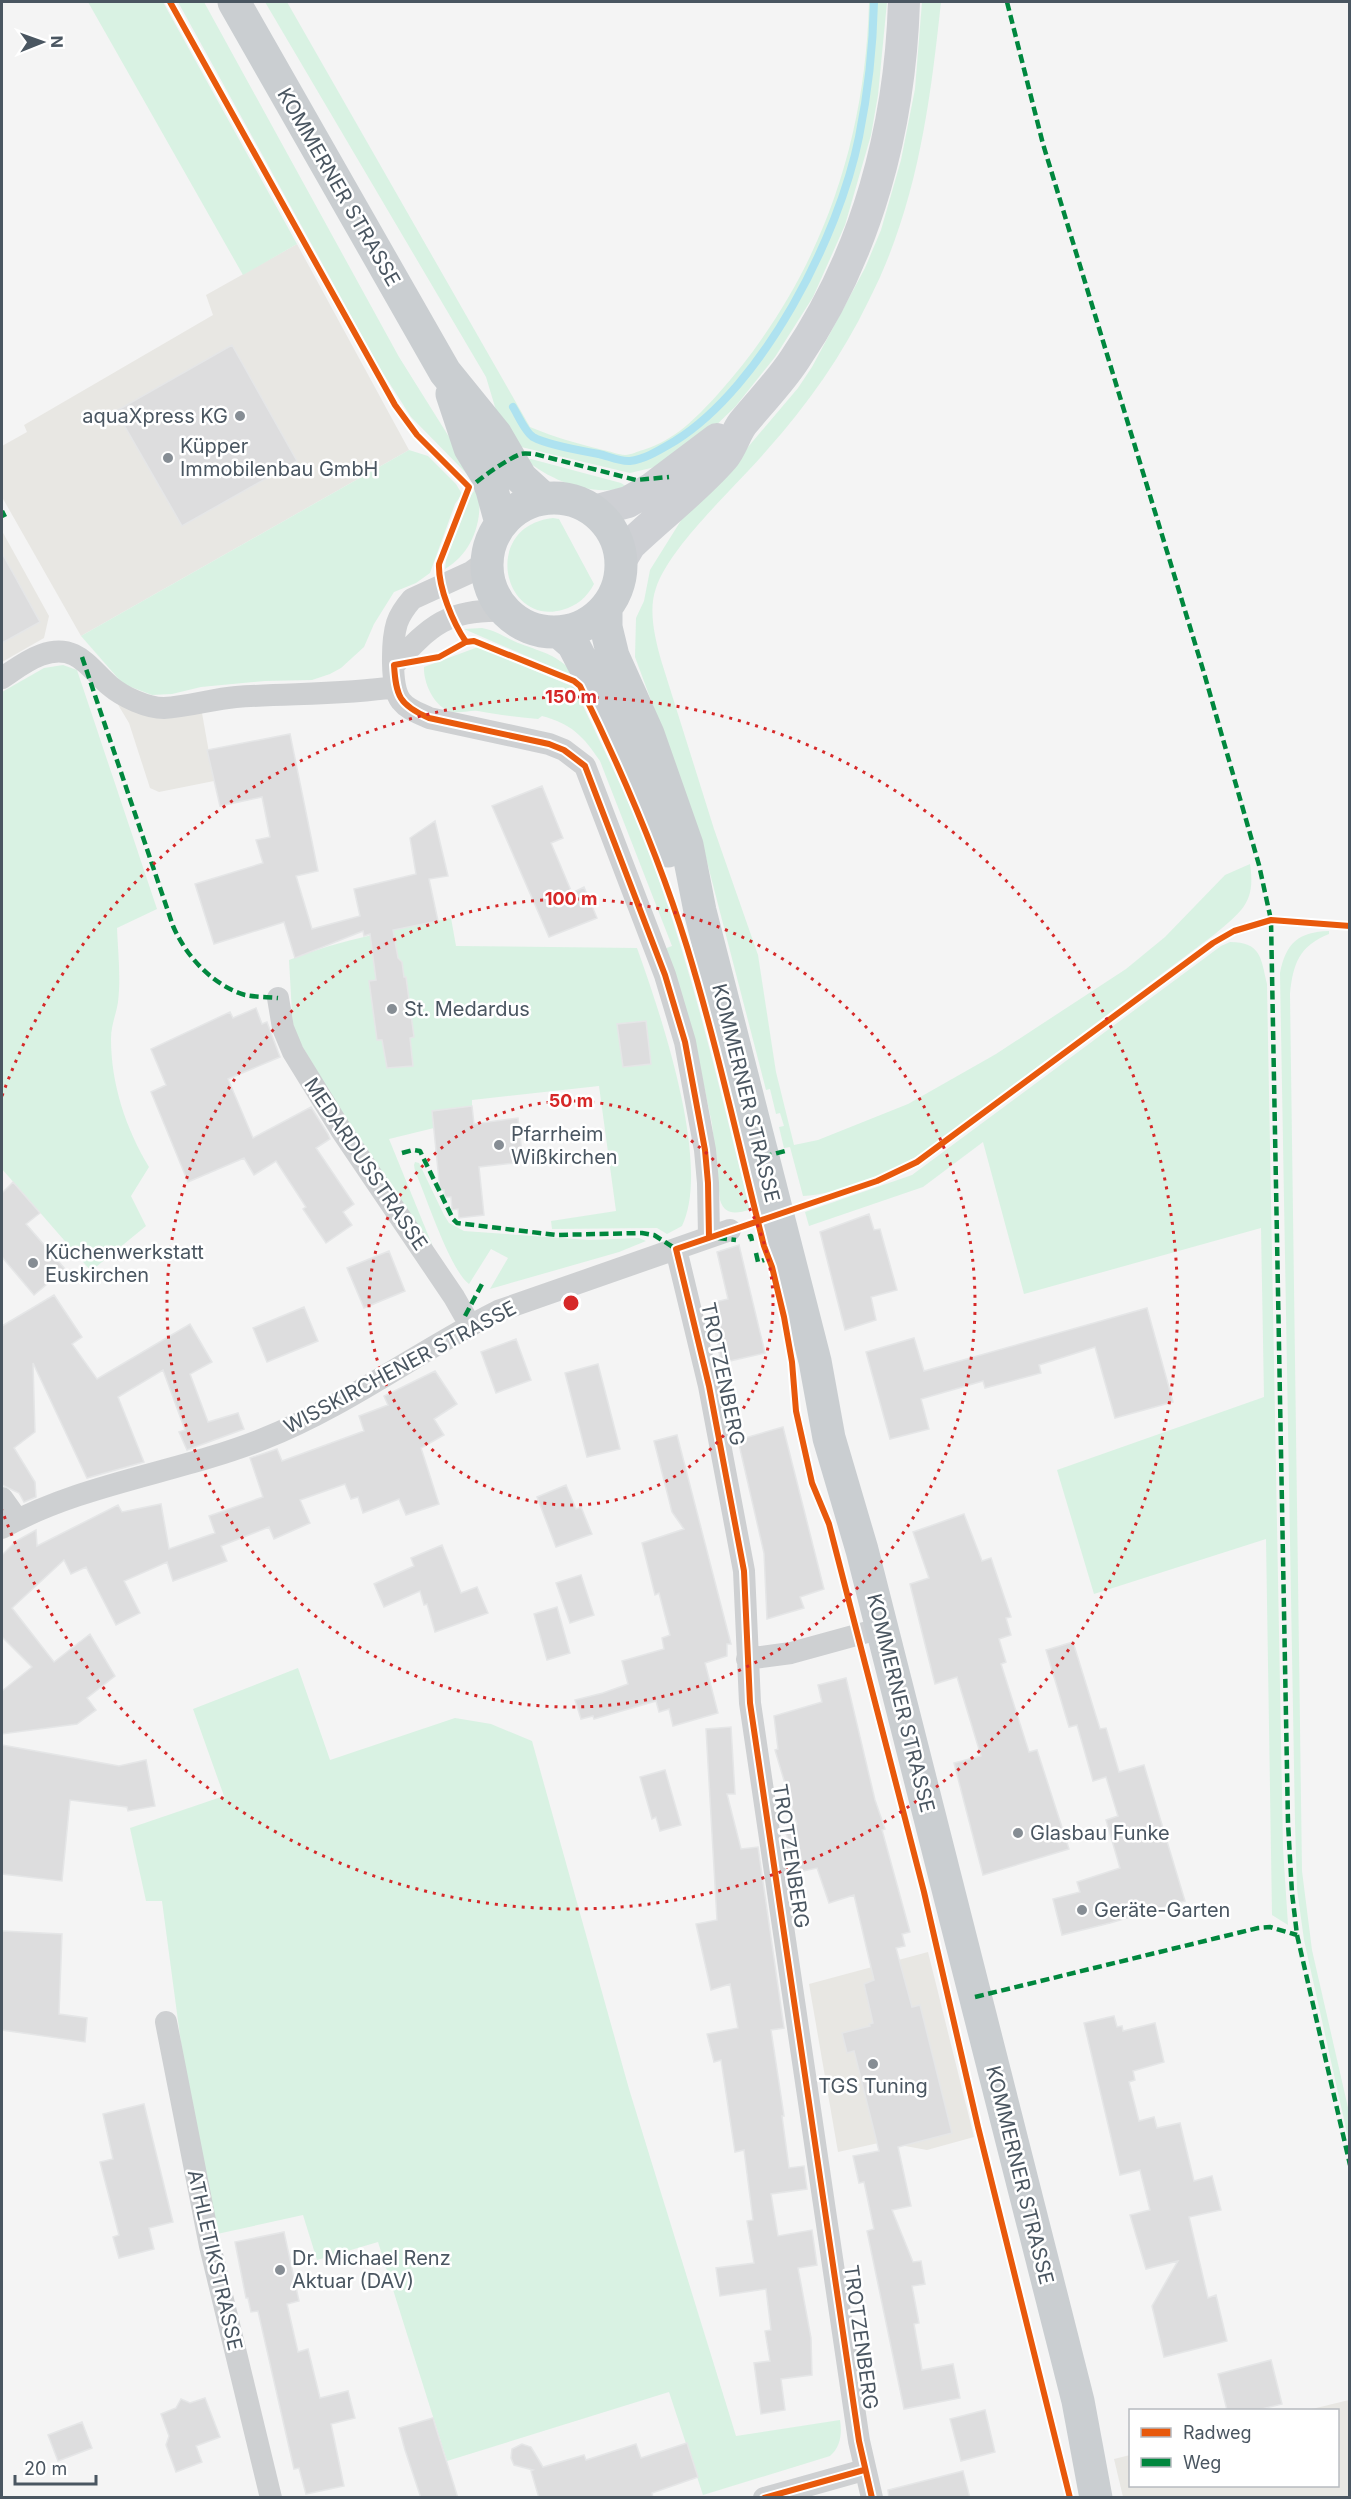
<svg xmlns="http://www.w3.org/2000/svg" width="1351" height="2499" viewBox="0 0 1351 2499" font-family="Inter,sans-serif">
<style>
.commercial{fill:#e8e7e3}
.green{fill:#d9f2e3}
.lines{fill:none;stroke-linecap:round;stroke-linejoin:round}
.stream{stroke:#aee2f0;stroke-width:8}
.building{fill:#ddddde;stroke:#e5e6e7;stroke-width:1.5}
.street{stroke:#ced0d2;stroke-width:22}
.secondary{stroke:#ced0d4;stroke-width:32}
.primary{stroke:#caced1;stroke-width:33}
.quiet{stroke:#00873e;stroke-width:4.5;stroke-dasharray:9 4.5;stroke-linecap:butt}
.cycleway-casing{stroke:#fff;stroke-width:10}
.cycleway{stroke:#e8590c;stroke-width:6}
.ring{fill:none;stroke:#d62828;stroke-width:3;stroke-dasharray:3 6}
.poi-dot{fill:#868d94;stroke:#fff;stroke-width:2}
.labels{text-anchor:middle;stroke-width:5;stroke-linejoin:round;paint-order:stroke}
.street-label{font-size:20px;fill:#4a5661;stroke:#fff}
.poi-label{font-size:20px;fill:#4a5661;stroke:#fff;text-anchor:start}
.centre{fill:#d62828;stroke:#fff;stroke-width:3}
.ring-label{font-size:18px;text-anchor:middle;font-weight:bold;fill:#d62828;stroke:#fff;stroke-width:5;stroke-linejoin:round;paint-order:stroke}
</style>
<rect width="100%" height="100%" fill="#f4f4f4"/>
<path class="commercial" d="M297 244 409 450 81 636 2 497V446L27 432 24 425 213 315 206 295Z
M2 531 49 616 44 638 2 662Z
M117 703 202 713 214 781 159 792 150 788 129 723Z
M928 1952 974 2137 927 2150 883 2142 838 2152 809 1984Z
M1349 2400V2497H1123L1114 2459 1130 2455V2486H1338V2410H1308Z"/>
<path class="green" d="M88 2H163L297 244 243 275Z
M178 2H204L399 357 471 472 466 473 411 417 381 370Z
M265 2H287L530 427C556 438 576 443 603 450 610 451 619 455 625 455 631 455 638 451 643 450 675 440 695 419 718 394 817 283 865 150 869 2H887L878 95 871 135 845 225 813 297 775 357 735 407 710 431 655 467 630 473 517 446 501 427 486 377Z
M922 2H941C930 105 917 206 869 300 842 356 808 404 767 450 736 487 671 544 656 588 648 610 655 638 661 660L714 829 758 955 776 1072 794 1145 818 1140 908 1104 996 1054 1126 969 1165 937 1225 875 1250 864C1256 902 1242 911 1215 934L928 1149C899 1169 838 1195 803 1196L790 1147 784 1148 779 1127 784 1126 780 1113 776 1114 770 1089 766 1090 705 854 662 730 635 657 636 618 644 601 650 570 685 514 748 447 798 388 812 367 865 268 881 230 901 160 915 89Z
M409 450 428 456 456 484 462 494 455 504 430 573 416 583 394 592 374 624 364 647 341 668 330 674 312 680 265 681 201 687 172 694 152 695 123 684 81 636Z
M531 459 621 483 627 487C593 497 553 482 526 460Z
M477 487C485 517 473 553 445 569L446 560 471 495Z
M553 518 559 519 594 584C587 597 577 606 562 610 502 626 481 526 553 518Z
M482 628C498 631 507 639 521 644 542 652 558 655 573 673L568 674 464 629Z
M478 647 574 687C604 750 636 813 659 880 697 988 722 1099 750 1210 736 1213 725 1216 720 1200L712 1124 696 1048 664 949 672 946 600 761C583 736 572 724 542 716L538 719C518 717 499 715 478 711 471 710 467 712 461 712 438 716 423 685 424 667Z
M63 665 77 670 157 909 117 928C118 953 121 978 118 1002 116 1015 111 1025 111 1039 111 1084 126 1129 149 1167L131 1196 146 1226 91 1271 2 1169V692L44 668Z
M451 918 456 946 637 948C660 1012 712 1164 682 1226L667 1234 657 1228 552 1229 551 1221 616 1211 599 1086 472 1100V1106L432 1111 434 1128 389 1139 433 1247 362 1146 293 1031 289 960C341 939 396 930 451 918Z
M1329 931V934C1299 946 1293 964 1290 994L1302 1871 1312 1950 1349 2112V2142L1304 1940 1297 1889 1295 1823 1280 973C1286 943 1298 932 1329 931Z
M1230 942C1261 942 1261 958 1267 984L1283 1848 1288 1925 1272 1915 1266 1539 1094 1594 1057 1470 1264 1397 1261 1228 1024 1294 983 1142 923 1187 809 1226 805 1212 912 1175 1221 946Z
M415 1162 419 1163 444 1215 449 1223 464 1231 589 1240 639 1238 646 1241 619 1252 490 1289 508 1258 491 1249 469 1284C450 1270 426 1196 415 1171L414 1165Z
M298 1668 330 1760 455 1718 491 1724 532 1741 629 2089 736 2436 840 2420C842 2433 841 2447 830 2456L703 2495 669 2392 447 2461 378 2242 317 2260 303 2215 217 2234 189 2103 162 1901H146L130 1828 224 1796 193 1709Z"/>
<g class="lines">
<path class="stream" d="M513 407C518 415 525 432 533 437 547 445 582 451 599 454 608 456 620 462 630 461 646 459 661 449 675 441 763 386 839 237 859 137 868 93 873 46 874 2"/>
</g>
<path class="building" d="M232 345 297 461 182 526 116 411Z
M2 553 40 622 2 643Z
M290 734 318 871 296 876 312 929 360 916 354 889 416 874 410 838 435 821 448 876 429 879 438 921 393 930 398 958 402 962 404 977H406L414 1037 410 1038 413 1066 387 1068 382 1040H377L369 981 376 980 370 934 364 936 363 931 295 958 284 922 214 944 195 884 263 863 256 840 270 837 262 797 220 806 207 750Z
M542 786 563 838 551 843 572 893 584 887 597 918 549 937 492 806Z
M256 1008 262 1024 267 1022 280 1057 228 1079 253 1138 311 1107 328 1134 330 1139 316 1148 354 1204 343 1212 352 1225 326 1243 303 1209 306 1207 276 1161 254 1175 244 1158 188 1182 151 1092 166 1085 151 1049 230 1012 233 1018Z
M646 1021 651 1064 623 1067 617 1024Z
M472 1106 474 1124 518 1118 523 1162 479 1167 484 1215 459 1218 458 1209 452 1210 451 1197H445L444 1190H440L432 1111Z
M13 1182 40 1213 26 1224 65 1269 34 1295 2 1257V1193Z
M869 1214 874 1230 880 1229 897 1290 871 1297 876 1320 845 1330 820 1232Z
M739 1245 765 1353 721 1363 712 1313 718 1311 715 1302 728 1299 717 1252Z
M389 1251 405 1291 364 1308 347 1268Z
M54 1295 82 1337 72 1344 97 1379 190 1324 212 1362 190 1374 208 1422 238 1413 244 1429 187 1450 179 1432 185 1430 163 1370 118 1397 144 1462 87 1478 33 1363 35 1432 14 1448 35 1482 36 1497 24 1502 19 1493 2 1485V1326Z
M304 1307 318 1341 267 1362 253 1328Z
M1147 1308 1173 1402 1115 1418 1095 1347 1039 1365 1041 1373 985 1388 983 1381 921 1399 929 1429 890 1439 866 1352 914 1338 924 1371Z
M516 1339 531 1380 496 1393 481 1352Z
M598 1364 620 1449 587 1457 565 1373Z
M435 1371 457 1404 434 1419 444 1435 421 1448 439 1504 406 1515 399 1499 363 1513 358 1497 351 1499 345 1484 300 1500 310 1523 274 1539 269 1527 221 1546 227 1561 173 1581 167 1562 124 1581 140 1613 116 1625 86 1567 71 1574 64 1560 12 1608 54 1662 90 1634 115 1676 87 1698 96 1710 77 1724 2 1734V1691L32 1667 2 1637V1555L16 1541 36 1530 37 1546 118 1505 122 1512 161 1504 169 1549 215 1533 209 1516 263 1497 250 1458 277 1449 282 1461 364 1431 359 1416 388 1405 384 1396Z
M783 1427 824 1589 800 1597 804 1608 767 1619 764 1553 738 1440Z
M677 1435 731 1644H727V1656L705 1663 718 1713 673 1726 669 1709 659 1712 656 1701 594 1719 593 1716 581 1719 575 1700 603 1693 628 1684 622 1661 664 1649 662 1638 670 1635 659 1593 655 1595 642 1543 684 1529 672 1512 654 1441Z
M566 1485 576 1509 581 1507 592 1534 556 1547 537 1497Z
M964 1514 982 1561 991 1558 1011 1617 1006 1618 1011 1635 999 1639 1006 1662 1001 1664 1029 1752 1037 1750 1069 1849 983 1875 954 1763 981 1756 957 1677 935 1684 910 1584 929 1578 913 1532Z
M442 1545 461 1593 477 1587 488 1613 435 1632 427 1604 424 1605 420 1591 384 1607 374 1584 414 1566 411 1558Z
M581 1575 594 1615 570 1623 556 1583Z
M557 1607 570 1653 547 1660 534 1614Z
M1073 1642 1100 1729 1106 1728 1119 1772 1144 1765 1185 1901 1110 1923 1062 1935 1053 1899 1080 1892 1077 1882 1120 1868 1106 1820 1118 1816 1106 1777 1093 1781 1077 1725 1069 1727 1046 1650Z
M846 1678 875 1800 885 1829 882 1830 910 1932 902 1934 905 1946 896 1948 912 2007 920 2005 952 2133 898 2147 911 2206 892 2210 913 2262 921 2261 925 2284 912 2286 919 2323 914 2324 922 2370 953 2364 960 2398 904 2409 867 2231 874 2229 864 2182 859 2183 853 2156 879 2151 854 2051 847 2053 842 2033 870 2026 869 2024 873 2023 864 1984 874 1980 854 1895 829 1903 817 1868 789 1874 784 1843 789 1842 784 1828 797 1824 775 1750 778 1749 774 1716 822 1702 818 1685Z
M731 1727 735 1794H727L741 1849 758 1847 784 2028 771 2030 784 2116H782L789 2168 804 2166 807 2189 771 2194 778 2236 812 2230 817 2265 798 2268 811 2338 812 2375 781 2379 785 2410 761 2414 754 2363 770 2361 765 2331 771 2330 766 2289 720 2296 716 2268 754 2263 747 2221 753 2220 744 2150 735 2152 721 2060 714 2062 707 2034 738 2028 730 1984 711 1990 696 1924 717 1920 706 1729Z
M2 1745 119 1766 146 1760 155 1806 128 1811 127 1807 70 1800 62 1881 2 1874Z
M665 1770 681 1825 660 1831 656 1817 652 1819 640 1777Z
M2 1931 62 1934 59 2014 87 2018 85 2042 2 2030Z
M1114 2016 1117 2027 1122 2026 1123 2031 1155 2023 1164 2062 1133 2071 1135 2080 1129 2082 1139 2121 1154 2117 1157 2128 1180 2123 1194 2181 1212 2176 1221 2210 1189 2217 1208 2298 1216 2295 1227 2341 1164 2357 1152 2306 1178 2261 1146 2269 1130 2215 1150 2210 1140 2170 1120 2175 1084 2023Z
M144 2104 173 2222 149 2228 154 2249 119 2258 113 2237 119 2235 100 2162 113 2159 103 2114Z
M284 2232 299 2301 287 2304 298 2352 308 2349 320 2398 348 2391 355 2418 331 2424 344 2486 306 2494 299 2468 294 2469 258 2311 251 2312 248 2298H246L235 2242Z
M1271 2360 1282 2404 1258 2410H1227L1218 2374Z
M205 2398 220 2437 196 2446 202 2462 176 2472 166 2445 169 2436 161 2414 176 2408 181 2399 190 2403Z
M985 2410 995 2452 961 2461 950 2419Z
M433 2418 436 2428 458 2498H421L405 2450 399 2428Z
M82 2422 92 2448 58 2461 48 2435Z
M687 2443 698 2477 652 2493 653 2498H539L531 2471 533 2470 514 2465 511 2458 512 2449 522 2444 531 2447 543 2467 584 2455 586 2460 636 2444 641 2458Z
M963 2471 970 2498H889L888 2490Z"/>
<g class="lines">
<path class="street" d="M487 560 471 572 412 599C406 606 400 614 397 623 392 639 390 687 401 701 408 710 419 713 429 718L549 744 564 750 585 766 665 975 685 1042 705 1150 708 1183 709 1237
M394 665C431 625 447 609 504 611
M2 678C14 670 27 660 41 655 76 642 88 667 110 686 123 697 147 708 164 708 188 707 212 699 236 697 290 693 342 695 395 687
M278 998 283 1028 293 1052 341 1130 454 1297 470 1325
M676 1249 709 1386 744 1571 750 1703 859 2441 872 2498
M2 1498 17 1519
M2 1528C83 1483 178 1473 263 1439 347 1406 418 1351 498 1311L730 1230
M747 1659 791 1653 882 1628
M166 2022 210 2246 271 2498
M764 2498 864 2470"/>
<path class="secondary" d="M594 511 628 502 652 488 717 439
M621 560 630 545C660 516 695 490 723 458 732 448 735 433 743 423 761 401 780 382 795 359 867 253 900 128 904 2"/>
<path class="primary" d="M234 2 445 372 496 435 521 478 543 498
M452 394 470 448 486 474 492 490 501 523
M487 565a67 67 0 1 1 134 0a67 67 0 1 1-134 0Z
M606 608V627L613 656 648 734 687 845 700 911 815 1361 829 1438 862 1550 1078 2401 1096 2498
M559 632 573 644 625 744 668 851"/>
<path class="quiet" d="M1007 2 1043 144 1204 673 1259 865 1271 920 1288 1823 1292 1893 1297 1935 1350 2165
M467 492C470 484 512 456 521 454 525 453 531 454 535 454L636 480 669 477
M2 511 5 517
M82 657 173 926C186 956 212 985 245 995 255 997 267 997 278 998
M402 1153 413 1150 420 1151 453 1219 457 1223 556 1235 642 1233 654 1235 676 1249
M763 1157 785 1151
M748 1237 751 1236 752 1241
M718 1238 736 1240
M756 1253 758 1262 767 1259
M465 1316 482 1284
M975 1997 1258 1928 1270 1927 1297 1935"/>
<g class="cycleway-casing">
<path id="cycleway" d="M170 2 395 405 417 435 469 487 439 564C438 587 453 623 466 642
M709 1237 708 1183 705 1150 685 1042 665 975 585 766 564 750 549 744 429 718C399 705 396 696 394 665L439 657 466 642 474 641 574 681 580 686C622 771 659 857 687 947 717 1045 739 1147 764 1246L772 1267 784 1317 792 1362 796 1411 812 1483 829 1524 924 1892 978 2127 1070 2498
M764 2498 864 2470
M872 2498 859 2441 750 1703 744 1571 709 1386 676 1249 877 1181 917 1162 1213 943 1234 931 1271 920 1350 926"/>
</g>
<use href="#cycleway" class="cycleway"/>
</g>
<g class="ring">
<circle cx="571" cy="1303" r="202"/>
<circle cx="571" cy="1303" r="404"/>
<path d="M2 1096A606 606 0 1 1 2 1510"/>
</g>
<g class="poi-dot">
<circle cx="240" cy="416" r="6"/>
<circle cx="168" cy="458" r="6"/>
<circle cx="392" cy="1009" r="6"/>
<circle cx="499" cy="1145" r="6"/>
<circle cx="33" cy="1263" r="6"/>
<circle cx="1018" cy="1833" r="6"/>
<circle cx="1082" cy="1910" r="6"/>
<circle cx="873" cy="2064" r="6"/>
<circle cx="280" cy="2270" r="6"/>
</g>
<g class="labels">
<g class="street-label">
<text transform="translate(339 187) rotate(60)" y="7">KOMMERNER STRASSE</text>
<text transform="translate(746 1093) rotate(76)" y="7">KOMMERNER STRASSE</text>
<text transform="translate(366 1164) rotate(56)" y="7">MEDARDUSSTRASSE</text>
<text transform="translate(400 1367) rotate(-28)" y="7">WISSKIRCHENER STRASSE</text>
<text transform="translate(723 1374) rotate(78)" y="7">TROTZENBERG</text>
<text transform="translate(901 1703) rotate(76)" y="7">KOMMERNER STRASSE</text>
<text transform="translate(791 1856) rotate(81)" y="7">TROTZENBERG</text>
<text transform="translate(1020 2175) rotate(76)" y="7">KOMMERNER STRASSE</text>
<text transform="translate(215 2260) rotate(77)" y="7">ATHLETIKSTRASSE</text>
<text transform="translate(861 2337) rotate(82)" y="7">TROTZENBERG</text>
</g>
<g class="poi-label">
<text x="228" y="423" text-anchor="end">aquaXpress KG</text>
<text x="180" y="453">Küpper<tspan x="180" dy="23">Immobilenbau GmbH</tspan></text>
<text x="404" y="1016">St. Medardus</text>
<text x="511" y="1141">Pfarrheim<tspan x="511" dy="23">Wißkirchen</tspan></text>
<text x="45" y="1259">Küchenwerkstatt<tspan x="45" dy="23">Euskirchen</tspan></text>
<text x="1030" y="1840">Glasbau Funke</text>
<text x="1094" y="1917">Geräte-Garten</text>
<text x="873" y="2093" text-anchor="middle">TGS Tuning</text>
<text x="292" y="2265">Dr. Michael Renz<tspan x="292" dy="23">Aktuar (DAV)</tspan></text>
</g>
</g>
<circle cx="571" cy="1303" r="9" class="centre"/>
<g class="ring-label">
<text x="571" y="703">150 m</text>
<text x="571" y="905">100 m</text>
<text x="571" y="1107">50 m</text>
</g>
<rect width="1351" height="2499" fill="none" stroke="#4a5661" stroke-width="6"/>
<rect x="1129" y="2409" width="210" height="78" fill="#ffffff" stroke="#b7bbc0" stroke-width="1.5"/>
<rect x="1141" y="2428" width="30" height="9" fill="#e8590c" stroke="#b7bbc0" stroke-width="1.5"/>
<text x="1183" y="2439" font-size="18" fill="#4a5661">Radweg</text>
<rect x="1141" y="2458" width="30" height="9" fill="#00873e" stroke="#b7bbc0" stroke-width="1.5"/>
<text x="1183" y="2469" font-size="18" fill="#4a5661">Weg</text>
<g transform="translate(42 42) rotate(89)" stroke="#ffffff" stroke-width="4.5" paint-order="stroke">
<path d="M0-4.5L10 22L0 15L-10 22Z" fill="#4a5661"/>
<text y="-9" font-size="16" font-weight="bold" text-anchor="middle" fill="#4a5661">N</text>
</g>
<path d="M15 2475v9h81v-9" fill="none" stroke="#4a5661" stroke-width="3"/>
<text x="24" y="2475" font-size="18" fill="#4a5661" stroke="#ffffff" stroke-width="4.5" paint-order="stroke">20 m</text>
</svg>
